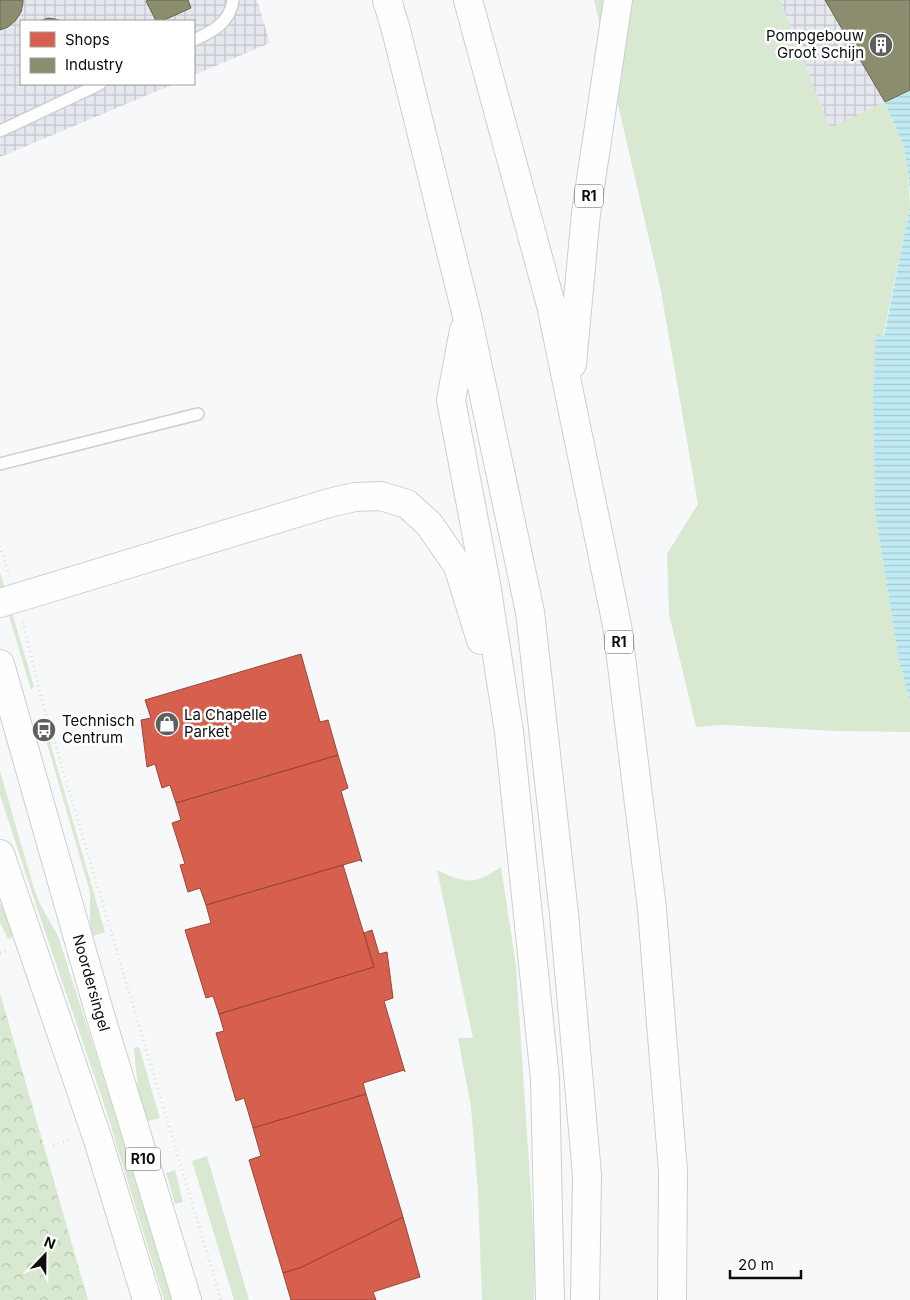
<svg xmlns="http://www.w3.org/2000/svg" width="910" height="1300" viewBox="0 0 910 1300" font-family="Inter,sans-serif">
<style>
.industrial{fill:url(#industrial-grid)}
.green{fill:#d9e8d1}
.park{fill:url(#park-crowns)}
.water{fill:url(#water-rules)}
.shops{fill:#d6604d;stroke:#99473a}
.industry{fill:#8c8c6e;stroke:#666651}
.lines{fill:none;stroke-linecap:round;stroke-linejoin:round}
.lane-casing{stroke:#cdced0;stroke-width:14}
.primary-casing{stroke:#cdced0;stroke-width:30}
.highway-casing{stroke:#cdced0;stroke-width:30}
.path{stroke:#dedfe0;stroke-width:3;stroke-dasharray:1 4;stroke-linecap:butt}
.lane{stroke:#fefefe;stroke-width:11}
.primary{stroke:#fefefe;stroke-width:28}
.highway{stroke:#fefefe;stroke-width:28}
.labels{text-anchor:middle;stroke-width:5;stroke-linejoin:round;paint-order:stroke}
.shield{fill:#fff;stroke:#555656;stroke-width:1}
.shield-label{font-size:14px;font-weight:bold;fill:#0c0d0e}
.poi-label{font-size:15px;fill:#0c0d0e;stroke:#fff;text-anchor:start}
.street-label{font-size:15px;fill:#0c0d0e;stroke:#fff}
</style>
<defs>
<pattern id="industrial-grid" width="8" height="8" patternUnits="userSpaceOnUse" patternTransform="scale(1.25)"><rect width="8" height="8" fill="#e6e8ef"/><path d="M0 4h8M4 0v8" fill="none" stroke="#c4c6cc"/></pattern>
<pattern id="park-crowns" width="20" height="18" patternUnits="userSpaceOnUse" patternTransform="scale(1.25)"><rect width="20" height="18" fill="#d9e8d1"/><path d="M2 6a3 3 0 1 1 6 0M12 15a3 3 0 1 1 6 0" fill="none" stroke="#b9c6b2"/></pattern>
<pattern id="water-rules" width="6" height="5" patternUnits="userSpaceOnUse" patternTransform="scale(1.25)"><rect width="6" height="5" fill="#c0ebf4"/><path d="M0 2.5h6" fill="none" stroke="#a4c8d0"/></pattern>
</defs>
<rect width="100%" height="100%" fill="#f7f8fa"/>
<path class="industrial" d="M0 0H257L270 43 194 75V21H21V84H174L0 157Z
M780 0H910V90L830 129Z"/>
<path class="green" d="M594 0H780L830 128 885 102 904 147 908 173 910 206 883 337 877 334 873 393 875 512 898 654 910 702V732L838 731 723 725 696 727 669 614 667 554 698 504 661 291Z
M0 572 34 687 31 689 0 586Z
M43 718 105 932 93 936 90 930V892L40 719Z
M0 771 34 889 40 904 58 936 175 1300H164L106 1110 39 914 0 795Z
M501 867 516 966 535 1255 534 1300H482L478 1192 471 1107 458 1038H473L437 870C465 883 474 886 501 867Z
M4 902 15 937 8 939 0 922V904Z
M139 1047 160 1118 148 1121 138 1091 134 1048Z
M207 1156 249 1300H234L192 1161Z
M175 1170 183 1202 175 1204 166 1173Z"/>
<path class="park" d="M0 993 88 1300H0Z"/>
<path class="water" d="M910 90V193L908 173 904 147 885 102Z
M910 206V702L898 655 875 512 873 393 876 334 884 336Z"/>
<path class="shops" d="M301 654 320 722 328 720 338 755 176 803 170 785 162 788 155 764 147 767 141 720 151 718 145 700Z
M338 755 348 788 341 791 362 862 360 860 206 905 200 888 188 892 180 865 185 864 172 823 181 820 176 803Z
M343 865 374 967 219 1014 213 996 206 998 185 930 211 923 206 905Z
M372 930 379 954 387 952 393 998 384 1001 405 1072 404 1070 363 1083 366 1094 253 1128 244 1098 236 1101 216 1033 224 1031 219 1014 374 967 364 933Z
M366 1094 403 1217 302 1267 283 1273 249 1160 261 1156 253 1128Z
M403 1217 420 1277 373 1292 376 1300H291L283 1273 302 1267Z"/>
<path class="industry" d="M0 0H23V3L21 12 16 20 8 27 0 30Z
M148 0H188L191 8 162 21H156L146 1Z
M825 0H910V90L885 102Z
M48 18 55 19 62 21H40Z"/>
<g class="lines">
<g class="lane-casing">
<path id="lane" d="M194 40C213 31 230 23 233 0
M0 131 100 84
M0 464 198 414"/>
</g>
<g class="primary-casing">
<path id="primary" d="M0 664 101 1018 187 1300
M0 854 98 1140 147 1300"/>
</g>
<g class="highway-casing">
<path id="highway" d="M387 0 396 30 467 316 530 612 564 914 587 1175 585 1300
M468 0 551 305 617 625 652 909 659 998 673 1171 672 1300
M464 330 451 400 486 584 509 732 545 1079 550 1300
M572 364 586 213 618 0
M0 603 329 503 355 497 381 496 407 504 429 524 458 566 481 640"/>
</g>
<path class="path" d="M0 546 9 575
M23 622 41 697 221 1300
M0 953 6 951
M53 1145 71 1140"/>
<use href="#lane" class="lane"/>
<use href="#primary" class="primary"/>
<use href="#highway" class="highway"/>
</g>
<defs>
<g id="building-disc" transform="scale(1.25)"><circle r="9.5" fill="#5e5f61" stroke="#fff"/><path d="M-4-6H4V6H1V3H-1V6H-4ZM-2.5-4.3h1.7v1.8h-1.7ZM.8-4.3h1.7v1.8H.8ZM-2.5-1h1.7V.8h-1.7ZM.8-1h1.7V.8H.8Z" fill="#fff"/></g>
<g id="shop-disc" transform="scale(1.25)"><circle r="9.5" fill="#5e5f61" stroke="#fff"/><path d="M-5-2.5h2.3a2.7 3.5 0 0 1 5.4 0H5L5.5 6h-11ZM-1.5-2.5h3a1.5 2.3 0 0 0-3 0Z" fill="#fff"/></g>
<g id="bus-disc" transform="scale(1.25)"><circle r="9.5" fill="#5e5f61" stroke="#fff"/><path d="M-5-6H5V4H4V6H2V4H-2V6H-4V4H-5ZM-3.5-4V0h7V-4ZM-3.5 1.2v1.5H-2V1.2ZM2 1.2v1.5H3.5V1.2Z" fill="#fff"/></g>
</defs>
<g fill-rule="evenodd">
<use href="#building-disc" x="881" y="45"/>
<use href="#shop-disc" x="167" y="724"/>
<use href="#bus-disc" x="44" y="730"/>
</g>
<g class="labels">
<g class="shield">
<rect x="575" y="184.5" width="28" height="23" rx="4"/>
<rect x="605" y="630.5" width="28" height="23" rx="4"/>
<rect x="125.5" y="1147.5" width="35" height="23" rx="4"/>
</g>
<g class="shield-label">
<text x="589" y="201">R1</text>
<text x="619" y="647">R1</text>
<text x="143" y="1164">R10</text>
</g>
<g class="poi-label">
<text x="864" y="41" text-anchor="end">Pompgebouw<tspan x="864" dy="17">Groot Schijn</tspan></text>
<text x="184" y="720">La Chapelle<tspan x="184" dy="17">Parket</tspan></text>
<text x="62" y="726">Technisch<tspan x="62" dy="17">Centrum</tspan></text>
</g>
<g class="street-label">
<text transform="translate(91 983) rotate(74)" y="5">Noordersingel</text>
</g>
</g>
<rect x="20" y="20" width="175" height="65" fill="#ffffff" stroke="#9e9e9f"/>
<rect x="30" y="32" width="25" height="15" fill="#d6604d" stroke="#9e9e9f"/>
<text x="65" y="45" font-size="15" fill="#0c0d0e">Shops</text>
<rect x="30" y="58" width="25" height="15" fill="#8c8c6e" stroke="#9e9e9f"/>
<text x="65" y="70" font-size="15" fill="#0c0d0e">Industry</text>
<g transform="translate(45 1255) rotate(22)" stroke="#ffffff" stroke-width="4" paint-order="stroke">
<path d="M0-4L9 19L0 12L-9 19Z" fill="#0c0d0e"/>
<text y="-8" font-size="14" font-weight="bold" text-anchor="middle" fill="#0c0d0e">N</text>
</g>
<path d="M730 1270v8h71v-8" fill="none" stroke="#0c0d0e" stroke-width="2.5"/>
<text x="738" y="1270" font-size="15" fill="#0c0d0e" stroke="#ffffff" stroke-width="4" paint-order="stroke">20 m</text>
</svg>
